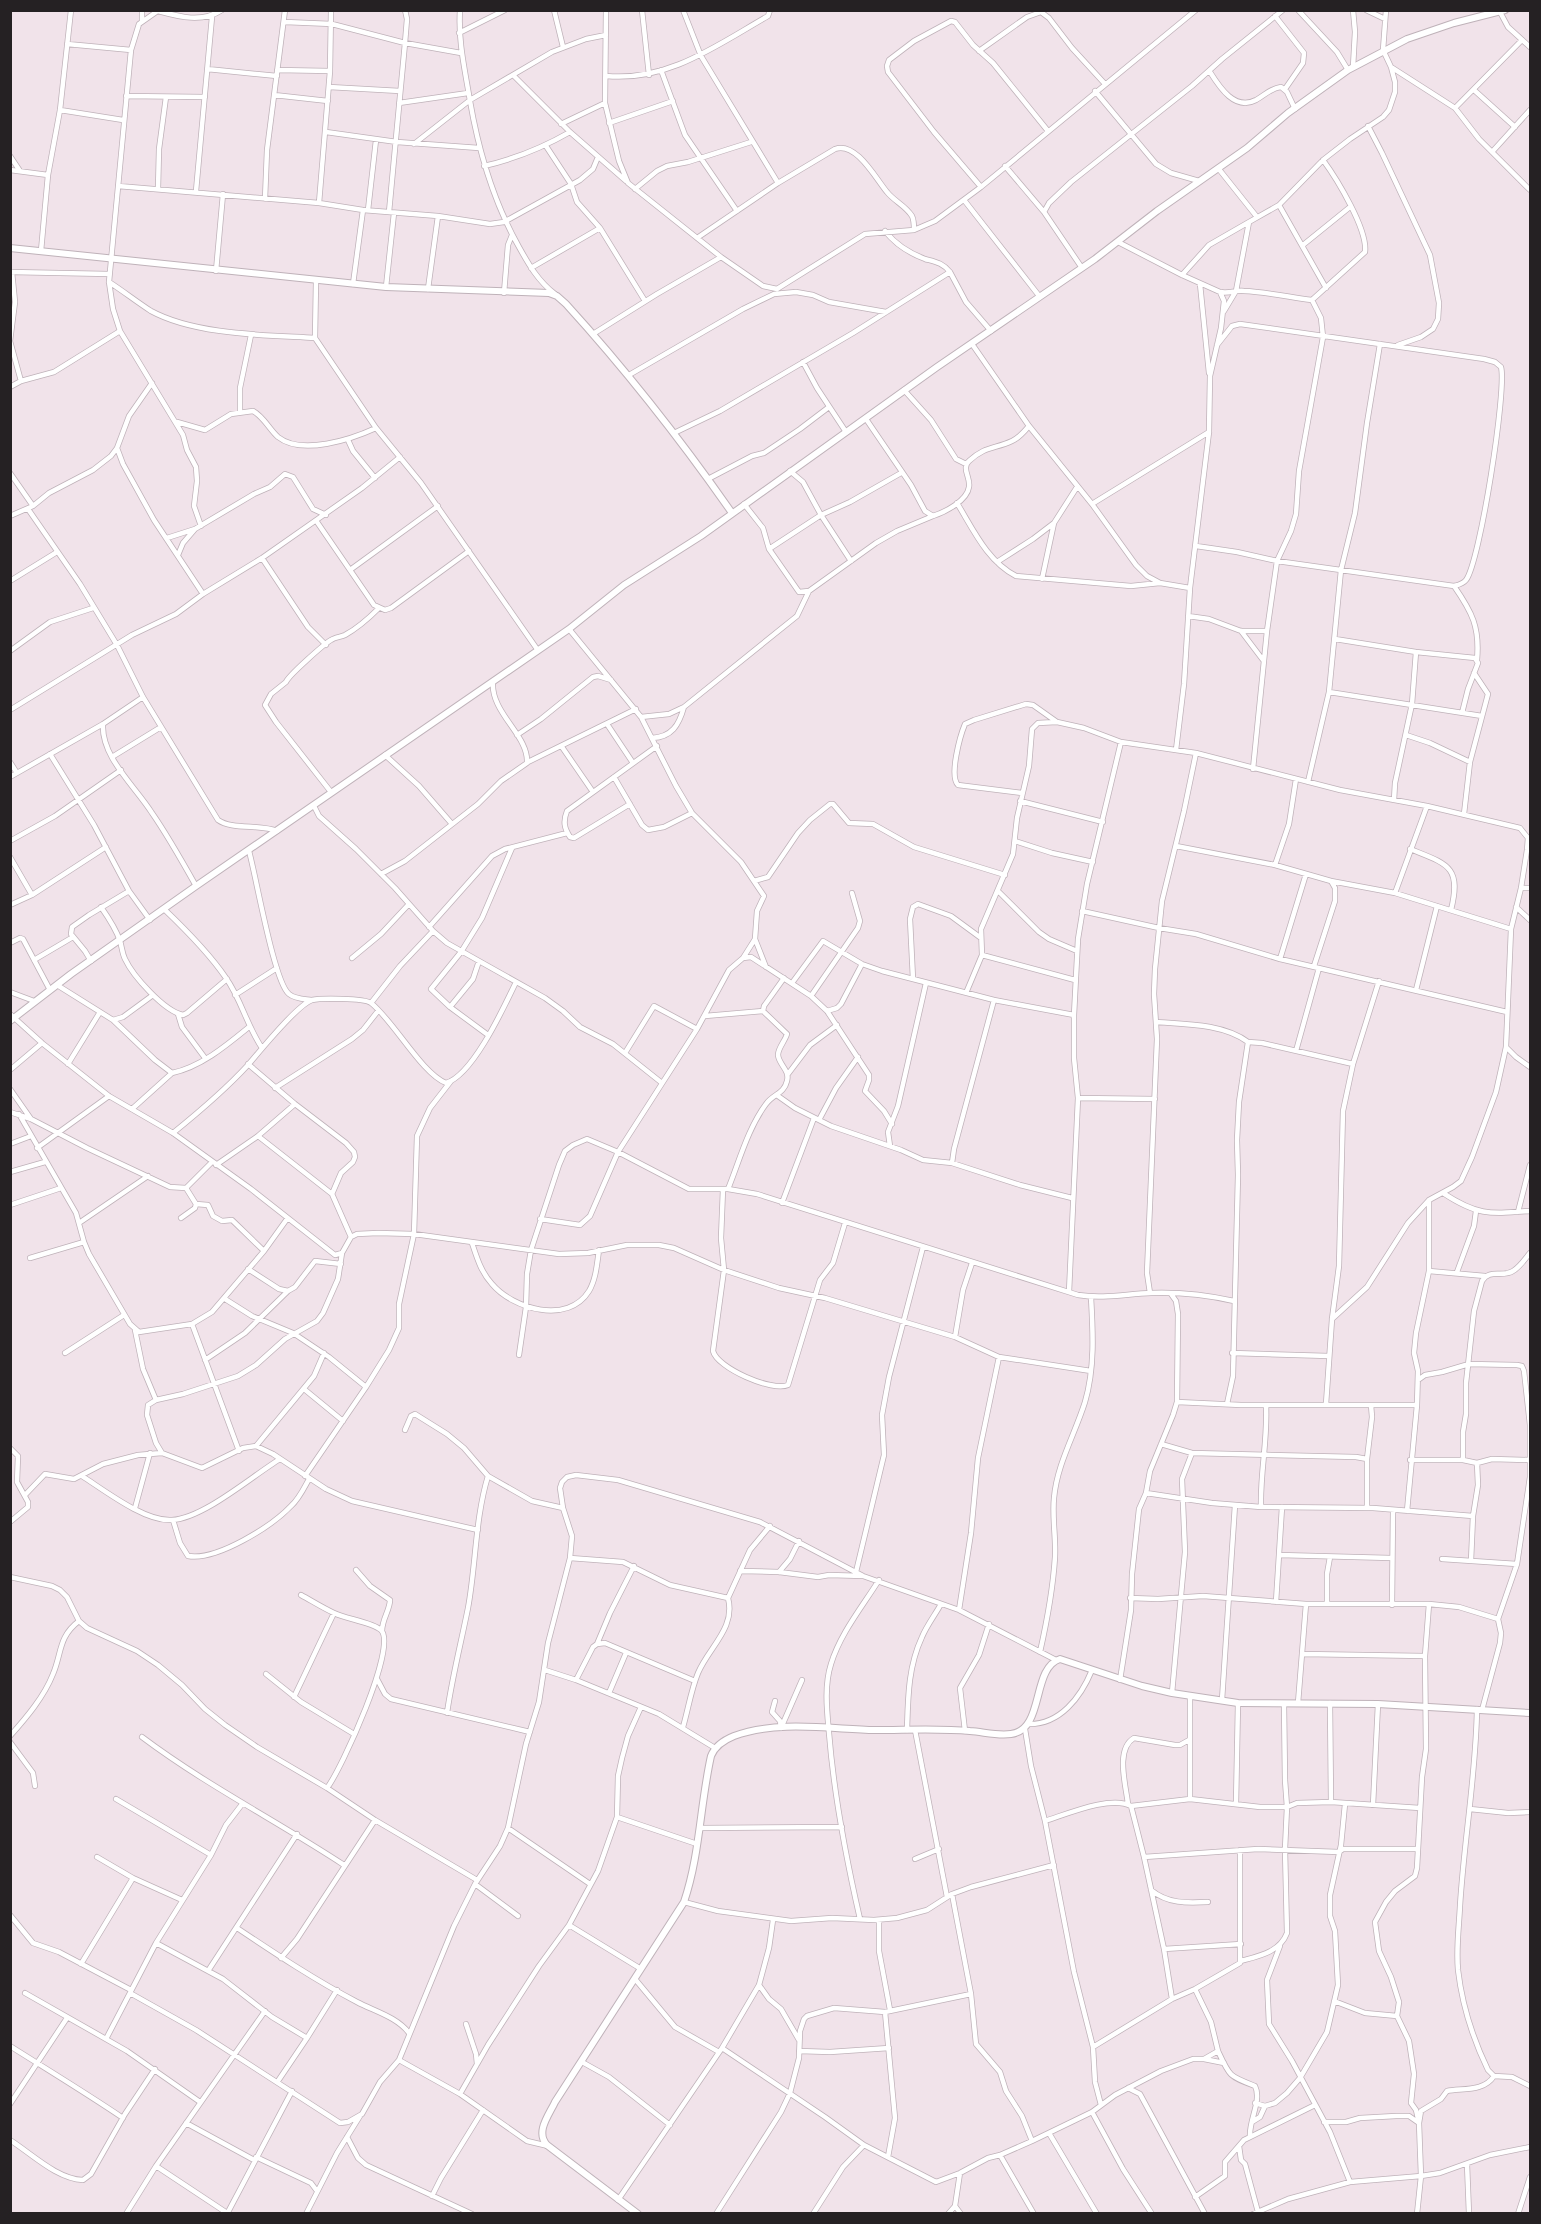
<svg xmlns="http://www.w3.org/2000/svg" width="1541" height="2224" viewBox="0 0 1541 2224" font-family="'Asap Condensed',sans-serif">
<style>
.lines{fill:none;stroke-linecap:round;stroke-linejoin:round}
.minor-casing{stroke:#bfb2b9;stroke-width:6}
.tertiary-casing{stroke:#bfb2b9;stroke-width:8}
.minor{stroke:#fff;stroke-width:4.5}
.tertiary{stroke:#fff;stroke-width:6}
</style>
<rect width="100%" height="100%" fill="#f1e3ea"/>
<g class="lines">
<g class="minor-casing">
<path id="minor" d="M159 10 139 24 131 50 109 282 113 309 120 331 183 435 187 450 196 467 197 481 194 506 201 526
M460 10C458 42 465 70 470 101 479 153 493 201 519 247 529 265 538 281 555 294
M554 10 563 47
M606 10 605 103 619 161 628 183 721 257 763 286 777 289 865 234 914 230 935 221 981 187 1196 10
M642 10 649 75
M683 10 701 56 778 183 697 238
M1298 10 1337 52 1348 70
M1366 10 1385 19
M158 11C180 17 202 23 222 10
M1500 12 1508 27 1530 47
M1275 16 1304 53 1303 63 1285 89
M142 21V10
M285 22 332 24 405 43 461 53
M459 33 505 10
M67 44 131 50
M979 51 1027 17 1041 12 1049 18 1072 48 1105 84
M1353 67 1355 32 1353 10
M1391 67 1455 108 1479 139 1530 190
M207 69 277 76
M277 70 330 71
M661 70 685 135 737 211
M1210 72C1220 88 1235 111 1256 100 1265 95 1271 88 1281 87L1287 92 1295 109
M514 76 570 132 626 181
M606 76C668 82 717 45 768 16L770 10
M329 87 400 91
M1474 90 1515 127
M1095 91 1156 164 1171 173 1199 181
M274 95 328 101
M126 96 205 97
M399 103 468 93
M1455 108 1522 40
M60 110 123 120
M609 123 673 101
M561 124 605 103
M1368 126 1382 153 1430 255 1439 303 1438 319 1433 329 1421 337 1398 345
M326 132 397 142 479 148
M414 144 470 100 552 52 586 39 606 35
M546 146 571 184 577 202 600 228 645 301
M1492 152 1530 110
M10 156 20 171
M484 166C515 159 542 148 570 132
M1005 166 1044 212 1082 268
M1218 168 1257 217
M10 170 48 175
M778 183 835 149C856 141 876 179 887 192 894 201 906 206 912 216 914 220 914 225 914 230
M118 186 319 203 363 210 438 216 490 224 504 222 580 180 593 169 598 157
M981 187 934 132 888 72 887 66 889 60 914 41 951 21 955 22 973 45 993 63 1048 131
M158 189 159 149 166 97
M635 189 657 171 667 166 688 162 751 142
M196 191 212 17
M265 199 267 150 285 10
M964 200 1040 297
M319 203 330 71 331 10
M1279 205 1326 288
M368 210 376 140
M389 212 405 43 407 19 405 10
M1044 212 1049 203 1071 182 1192 86 1222 59 1283 10
M885 231C896 245 909 253 925 259 936 262 943 263 950 272
M1118 242 1182 275 1220 292 1224 301 1221 328 1210 376 1209 432 1190 588 1184 684 1176 750
M1303 245 1350 207
M41 251 48 175 60 110 71 10
M531 268 600 228
M216 271 223 194
M10 272 109 274
M12 272 15 302 10 341 21 381
M1182 275 1209 245 1249 222
M316 281 315 338 376 428 421 483 537 649
M109 282C123 291 137 302 151 311 195 335 266 335 315 338
M353 284 363 210
M1200 284 1209 373
M386 287 394 213
M428 289 438 216
M1220 292C1229 294 1235 290 1244 291 1266 292 1289 297 1312 300L1365 252C1368 230 1337 179 1323 160
M504 293 508 245 512 235
M1224 311 1236 291 1249 222 1279 205 1323 160 1350 139 1383 117 1389 110 1395 92V82L1391 67 1383 50 1386 10
M593 334 657 294 721 257
M972 344 1029 426 1092 504 1136 565 1147 576 1160 583 1190 588
M803 362 817 388 846 432
M629 375 743 309 774 294 796 292 813 295 829 302 886 312
M10 387 21 381 54 372 120 331
M904 390 931 420 956 459 966 464
M240 412V388L251 335
M866 419 911 485 925 511 933 516C945 512 967 501 969 487 971 478 961 468 969 461 985 446 995 449 1012 441 1019 438 1024 432 1029 426
M177 422 205 430 231 414 253 411C264 417 269 429 278 437 302 456 352 439 376 428
M674 433 720 411 853 333 950 272 966 302 991 331
M348 440 353 451 375 478
M117 448 123 464 154 520 203 594
M790 471 803 482 821 515 851 561
M10 473 33 506
M708 479 752 456 764 453 800 429 829 407
M957 503C973 529 987 561 1016 576L1131 586 1160 583
M744 504 763 528 769 549 799 592 809 591 876 543 897 531 933 516
M1092 504 1209 432
M28 509 80 584 117 645 143 697 218 820C232 830 260 824 277 831
M10 516 33 506 49 493 93 470 111 456 117 448 129 416 152 383
M317 522 374 605 385 610 391 608 469 551
M167 538 195 529
M1196 546 1237 552 1277 561 1454 586C1458 585 1463 584 1466 580 1480 562 1507 389 1501 367L1495 362 1484 359 1240 324 1232 326 1217 345
M769 549 821 515 850 502 901 473
M178 555 183 543 195 529 254 494 270 487 285 474 293 477 313 509 326 515
M262 558 308 627 326 645
M997 562 1033 539 1054 523 1077 487
M350 570 438 506
M1042 579 1054 523
M10 581 57 552
M1454 586C1472 612 1480 627 1477 660
M1188 616 1209 619 1241 631H1267
M569 629 641 717 676 786 692 813 741 862 764 896 757 911 755 939 743 958
M1241 631 1263 660
M1335 639 1416 652 1475 658 1478 663 1468 689 1462 713
M10 651 50 622 93 608
M1329 692 1482 716
M10 710 132 635 176 614 203 594 262 558 362 488 400 457
M641 717 669 714 684 707 797 616 809 591
M103 724C101 757 135 786 152 813 168 836 182 861 196 886
M607 724 633 763
M517 735 541 719 593 677 598 676 611 680
M1406 735 1430 743 1470 762
M652 738C672 737 679 725 684 707
M562 747 593 792
M50 754 94 825 129 891 150 920
M385 755 419 786 452 824
M112 757 161 727
M10 762 17 773
M528 762 636 709
M1253 769 1267 631 1277 561 1291 531 1296 514 1299 471 1323 337 1321 318 1312 300
M10 777 103 724 143 697
M614 777 642 825 648 830 664 827 692 813
M1308 782 1329 692 1341 570 1355 513 1367 423 1380 344
M331 792 276 722 265 705 271 694 286 682C288 676 324 644 331 640 335 637 341 637 345 635 358 628 369 618 379 608
M1022 793 958 785C949 776 960 736 965 724L974 720 1026 704 1033 705 1057 722
M1394 800 1395 783 1412 704 1416 652
M1020 801 1103 822
M630 804 574 838 570 837C564 828 563 821 567 811L657 746
M314 806 319 816 356 849 395 888 433 931 447 943 545 998 563 1011 580 1027 613 1044 662 1083
M1464 814 1470 762 1488 694 1474 673
M10 841 55 816 121 770
M1015 841 1052 853 1093 862
M1176 846 1275 865 1331 881 1335 888V901L1314 966
M1410 849C1447 864 1462 866 1451 910
M249 851C256 876 274 982 289 994 295 999 304 999 311 1000
M10 857 32 895
M1275 865 1289 824 1296 779
M381 874 405 861 478 804 501 781 527 763C529 735 490 713 493 681
M754 881 768 877 798 833 810 820 830 804H833L849 823 873 824 914 847 1005 875
M1331 881 1395 893 1511 929
M1521 888H1530
M998 891 1039 932 1049 939 1077 951
M1395 893 1427 806
M10 905 32 895 106 847
M101 907C108 917 116 929 120 941 122 947 122 953 125 959 133 976 164 1011 183 1015L187 1013 227 979
M1516 907 1530 920
M164 909C186 930 209 953 226 978 241 999 247 1026 262 1048
M1082 911 1159 928 1196 934 1280 959 1507 1012
M429 927 492 856 505 849 567 833
M755 939 766 967
M10 943 20 938 23 939 50 990
M982 955 1075 980
M352 958 381 934 409 904
M1280 959 1306 874
M34 960 73 937
M91 961 85 951 71 934 72 927 89 915 129 891
M913 979 910 919 913 907 918 904 951 916 981 938
M792 983 823 941 862 964 882 971 994 1000 1074 1015
M57 985 113 1020 155 1060 172 1073C201 1067 227 1045 249 1027
M1416 990 1437 906
M10 992 34 1001
M966 993 982 955 981 929 1013 854 1017 818 1029 766 1032 729 1038 723 1057 722 1084 728 1121 742 1196 753 1340 790 1427 806 1520 828 1528 838 1527 850 1521 888 1511 929 1506 1047 1496 1092 1472 1157 1461 1181 1453 1187 1429 1200 1408 1223 1367 1287 1332 1319
M235 995 277 968
M811 996 858 928 860 921 852 893
M371 1003 400 966 433 931
M450 1007 473 979 479 961
M827 1011 837 1008 841 1004 862 964
M10 1014 42 1043 109 1096 173 1133 251 1189 335 1255 342 1253 351 1237 357 1234 378 1233 414 1234 559 1254 588 1253 627 1245H659L674 1248 724 1270 779 1288 825 1298 955 1337 999 1357 1091 1371
M178 1014 182 1027 205 1058
M705 1016 763 1011
M113 1020 123 1017 153 995
M1157 1022C1186 1024 1224 1024 1248 1042L1239 1102 1237 1140 1238 1175 1233 1376 1227 1404
M488 1035 450 1007 431 989 461 952 482 918 512 848
M1248 1042 1262 1043 1353 1064
M1506 1047 1516 1057 1530 1067
M1296 1051 1319 968
M625 1053 654 1006 697 1029
M68 1064 100 1012
M248 1064 295 1104 346 1143 354 1152 355 1157 353 1162 341 1173 332 1194
M10 1070 42 1043
M788 1074 810 1045 837 1025
M275 1088 352 1039 363 1030 378 1011
M10 1089 31 1119
M778 1096 795 1108 831 1126 901 1150 923 1160 952 1163 1020 1185 1072 1198
M1078 1098 1155 1099
M132 1109 172 1073
M10 1112 31 1119 87 1148 170 1187 186 1188 212 1162
M19 1114 76 1213 84 1242 89 1254 130 1324 139 1332 192 1324 212 1312 264 1251 287 1219
M819 1120 836 1088 858 1057
M173 1133C199 1112 225 1090 248 1065 260 1051 297 1005 312 1000 320 998 364 998 371 1003 393 1020 422 1074 446 1083 473 1075 504 1007 516 982
M258 1136 332 1194 351 1237
M10 1144 31 1136
M890 1146 888 1132 898 1106 926 983
M37 1148 109 1096
M952 1163 954 1149 994 1000
M216 1165 258 1136 295 1104
M10 1172 45 1162
M723 1189 721 1238 724 1270 713 1351C717 1368 772 1392 788 1385L820 1280 833 1263 845 1223
M728 1189C739 1162 748 1128 766 1104 773 1094 784 1094 787 1081 790 1070 779 1065 778 1055 778 1048 785 1041 787 1034L763 1011 764 1006 784 978
M1443 1193C1478 1216 1490 1214 1530 1211
M782 1203 814 1118
M196 1204 208 1205 213 1216 222 1221 232 1220 264 1251
M10 1205 61 1188
M1518 1212 1530 1165
M181 1218 195 1208 196 1204 186 1188
M540 1219 580 1225 590 1216 618 1152 697 1029 729 970 743 958 751 957 811 996 827 1011 869 1075V1080L865 1091 884 1111 892 1124
M79 1223 148 1176
M472 1243C477 1258 481 1272 492 1284 513 1309 568 1325 589 1291 596 1279 597 1264 599 1250
M342 1253 338 1279 323 1313 317 1321 285 1339 256 1365 238 1376 183 1394 156 1400 148 1405 147 1415 156 1443 162 1453 202 1468 243 1448 256 1446 273 1454 326 1489 352 1501 478 1530
M30 1258 84 1242
M248 1269 279 1289 288 1291 295 1287 315 1261 341 1264
M1429 1271 1485 1276
M1457 1272 1474 1226 1476 1211
M1069 1292 1078 1098 1074 1058V1015L1078 939 1087 884 1121 742
M1150 1293 1147 1273 1157 1039 1154 994 1155 969 1162 901 1184 811 1196 753
M225 1299 252 1316 293 1333 329 1357 366 1387
M192 1324 239 1451
M135 1330 143 1369 156 1400
M955 1337 963 1290 972 1263
M65 1353 124 1315
M1232 1353 1329 1356
M519 1355 526 1307 527 1274 531 1250 559 1165 565 1151 573 1145 587 1139 618 1152 689 1189H728L757 1194 1078 1295C1103 1299 1126 1294 1151 1293 1179 1292 1207 1295 1234 1301
M205 1360 245 1333 288 1291
M1418 1380 1425 1375 1442 1372 1469 1364 1517 1365 1522 1366 1524 1371 1530 1425V1477L1517 1564 1498 1619 1501 1633 1500 1643 1482 1710
M304 1389 343 1421
M1177 1402 1241 1405H1417
M1326 1404 1332 1319 1339 1266 1343 1111 1353 1064 1379 981
M405 1430 411 1416 415 1414 447 1434 464 1448 488 1476 532 1501 563 1508
M1161 1444 1192 1453 1356 1457 1367 1459
M256 1446 314 1376 324 1353
M10 1448 18 1456 17 1482 28 1502V1507L10 1522
M1410 1460H1463
M1529 1460 1492 1459 1477 1463 1463 1460V1432L1466 1414V1383L1474 1311 1482 1281C1490 1268 1502 1278 1513 1271 1520 1267 1525 1259 1530 1253
M82 1476C104 1490 145 1522 172 1520 204 1518 252 1476 280 1459
M305 1476 366 1387 389 1350 399 1328V1304L414 1234 417 1136 430 1108 451 1081
M1146 1493 1212 1503 1261 1507 1373 1508 1473 1516
M25 1495 45 1474 74 1479 103 1464 138 1455 162 1453
M1261 1507C1260 1472 1268 1439 1266 1405
M135 1508 150 1453
M1367 1508V1459L1372 1417 1371 1405
M1407 1511 1417 1405 1418 1371 1414 1353 1416 1333 1429 1271V1200
M173 1520 180 1543 188 1556C217 1561 272 1526 291 1506 299 1499 304 1488 309 1479
M1279 1555 1391 1558
M570 1558 623 1562 670 1585 728 1598
M1442 1559 1517 1564
M1471 1561 1473 1516 1478 1485 1477 1463
M356 1570 370 1586 390 1600C390 1610 382 1619 382 1631
M740 1571 779 1572 818 1577 829 1575 863 1576
M779 1572 790 1559 799 1541
M856 1572 884 1455 882 1415 889 1377 923 1247
M10 1577 52 1586 60 1590 67 1597 79 1621 87 1628 137 1651 158 1665 182 1685 205 1709 225 1725 257 1747 327 1788 375 1820 477 1880
M301 1595C312 1601 323 1608 334 1613 346 1619 372 1622 381 1630 398 1646 341 1770 327 1788
M1130 1598 1158 1599 1203 1596 1306 1604H1429L1459 1607 1498 1619
M1276 1602 1282 1507
M1327 1603V1574L1330 1557
M1392 1605 1393 1511
M959 1610 971 1533 978 1458 999 1357
M597 1644 610 1613 634 1566
M1040 1652C1047 1621 1053 1588 1055 1557 1056 1537 1052 1517 1054 1498 1057 1464 1075 1434 1085 1402 1095 1368 1093 1332 1091 1297
M1303 1654 1425 1656
M545 1670 576 1680 659 1714 715 1748
M266 1674 301 1702 354 1734
M377 1679 385 1694 391 1699 530 1732
M576 1680 593 1647 597 1644 605 1643 695 1681
M1120 1680 1131 1610 1132 1574 1139 1509 1146 1493 1150 1471 1173 1415 1177 1402 1178 1314 1176 1301 1171 1294
M609 1693 626 1653
M1172 1693 1185 1552 1182 1479 1192 1453
M294 1697 334 1613
M1222 1700 1235 1505
M775 1701 772 1712 780 1721 781 1728
M1298 1703 1306 1604
M1330 1703 1331 1802
M1477 1709C1476 1775 1464 1840 1460 1906 1459 1927 1456 1948 1458 1970 1462 2004 1473 2039 1488 2070L1494 2076 1512 2077 1530 2086
M447 1713C452 1678 461 1643 468 1608 476 1565 475 1519 488 1476
M1028 1724C1060 1725 1081 1697 1092 1670
M683 1727C688 1710 691 1690 698 1673 709 1647 736 1628 728 1598L750 1550 770 1526
M781 1728 802 1680
M1025 1729 1031 1766 1045 1821 1074 1972 1093 2047 1095 2082 1101 2105
M907 1730C908 1698 908 1667 922 1637 927 1625 935 1615 941 1604
M915 1730 947 1897
M965 1731 960 1688 979 1655 989 1624
M10 1736C26 1718 44 1697 53 1674 62 1653 58 1637 79 1621
M142 1737C206 1785 277 1821 344 1865
M10 1742 33 1773 35 1786
M116 1799 211 1855
M1190 1799V1696
M1128 1804C1126 1786 1115 1749 1134 1738L1175 1745H1180L1189 1740
M1236 1804 1238 1703
M1373 1805 1378 1704
M1131 1806 1190 1799 1260 1807H1287L1297 1803 1331 1802 1420 1808
M1470 1809 1508 1813 1530 1812
M617 1817 697 1844
M1045 1821C1067 1814 1111 1795 1131 1806L1144 1857 1164 1949 1172 1999
M508 1828 590 1884
M701 1828 842 1827
M97 1857 133 1878 182 1900
M1144 1857 1258 1849 1339 1852 1343 1849H1418
M915 1859 939 1849
M475 1884 518 1916
M1151 1890C1168 1904 1187 1903 1208 1902
M952 1894 971 1994 976 2044 1000 2072 1006 2091 1022 2116 1032 2141
M684 1902 718 1911 791 1921 832 1918 874 1920 897 1918 927 1910 952 1894 971 1887 1054 1865
M10 1915 33 1943 59 1952 131 1990
M860 1919C846 1858 834 1796 829 1733 827 1711 824 1686 831 1664 840 1634 862 1607 879 1580
M879 1920V1951L890 2010
M569 1925 641 1969
M237 1928C276 1954 315 1980 357 2002 374 2011 397 2017 409 2033
M156 1943 223 1979 272 2017 307 2038
M1280 1946 1267 1980 1269 2024 1292 2061 1330 2132 1350 2182
M1164 1949 1241 1944
M281 1958 297 1939 375 1820
M1241 1961C1259 1956 1280 1952 1287 1933L1285 1849 1287 1807 1285 1780 1284 1704
M81 1964 133 1878
M208 1971 297 1834
M635 1979 675 2027 719 2052
M759 1985 769 1999 781 2009 799 2040
M25 1993 127 2051 200 2102
M130 1993 196 2030 340 2123 348 2122 362 2114 380 2082 399 2060 454 1926 475 1884 500 1846 508 1828 526 1744 539 1702 548 1643 570 1558 572 1536 563 1508 560 1488 562 1482 567 1477 576 1475 618 1480 760 1522 863 1576 959 1610 1056 1660
M1334 2001 1365 2013 1397 2016
M885 2012 895 2118 888 2157
M466 2024 476 2054 477 2064
M106 2039 156 1943 211 1855 226 1825 243 1803
M10 2046C48 2070 86 2093 123 2118
M1093 2047 1172 1999 1195 1989 1240 1963V1850
M722 2048 759 1985 769 1948 773 1920
M799 2051 830 2052 889 2048
M1218 2051C1230 2077 1229 2076 1255 2086 1262 2100 1249 2120 1250 2136
M1204 2059 1224 2063
M399 2060 460 2094 527 2141 548 2146
M582 2062 609 2077 670 2125
M278 2081 307 2038 337 1990
M1128 2088 1140 2094 1205 2214
M460 2094 488 2045 539 1966 569 1925 598 1871 617 1817 618 1776 622 1758 628 1736 641 1707
M1255 2103 1265 2106 1275 2103 1287 2093 1300 2078 1327 2032 1338 1985 1335 1931 1330 1916V1895L1341 1845 1345 1804
M10 2104 67 2018
M1092 2112 1123 2169 1152 2214
M1252 2122 1260 2117 1265 2106
M1324 2122H1346L1360 2118 1396 2116H1409L1419 2123 1421 2111 1441 2099 1447 2091C1462 2088 1484 2092 1494 2076
M186 2123 254 2160
M1049 2133 1097 2214
M347 2137 358 2158 366 2165 472 2214
M10 2140C32 2154 57 2179 83 2180L91 2174 125 2114 155 2069
M1239 2146 1241 2160 1245 2164 1258 2212
M1000 2155 1034 2214
M256 2157 311 2183 317 2191
M1467 2164 1469 2214
M156 2166 227 2213
M960 2173 955 2206 961 2214
M432 2196 441 2178 483 2110
M1195 2197 1225 2176V2162L1244 2140 1315 2105
M618 2200 722 2048 825 2117 864 2145 936 2182 960 2173 988 2158 1000 2155 1032 2141 1092 2112 1115 2095 1161 2071 1193 2059H1204L1218 2051 1211 2022 1195 1989
M126 2214 156 2166 265 2011
M227 2214 292 2091
M306 2214 337 2153 360 2116
M716 2214 781 2112 790 2093 799 2058 800 2031 804 2019 807 2016 834 2008 885 2012 971 1994
M813 2214 843 2167 864 2145
M948 2214 955 2206
M1253 2214 1288 2199 1350 2182 1421 2176 1440 2173 1490 2155 1530 2147
M1417 2214 1421 2176 1419 2123 1416 2110 1411 2103 1414 2074 1409 2041 1397 2016 1399 2002 1391 1977 1379 1951 1375 1922 1386 1902 1395 1891 1415 1876 1417 1868 1422 1777 1426 1749 1425 1656 1429 1604
M1518 2214 1530 2177"/>
</g>
<g class="tertiary-casing">
<path id="tertiary" d="M10 248 386 287 549 293 557 296 566 304C626 370 681 440 732 513
M10 1021 71 974 196 886 569 629 624 585 701 536 937 367 1095 259 1157 211 1247 148 1288 113 1348 70 1407 39 1454 23 1505 10
M638 2214 547 2145C535 2132 549 2115 555 2102L684 1902C700 1855 700 1805 711 1756 715 1746 724 1740 734 1736 777 1720 830 1729 875 1730 906 1730 939 1728 970 1731 984 1732 997 1736 1011 1734 1045 1730 1031 1668 1060 1659L1142 1686 1172 1693 1238 1703 1378 1704 1530 1713"/>
</g>
<use href="#minor" class="minor"/>
<use href="#tertiary" class="tertiary"/>
</g>
<rect width="1541" height="2224" fill="none" stroke="#252123" stroke-width="24"/>
</svg>
